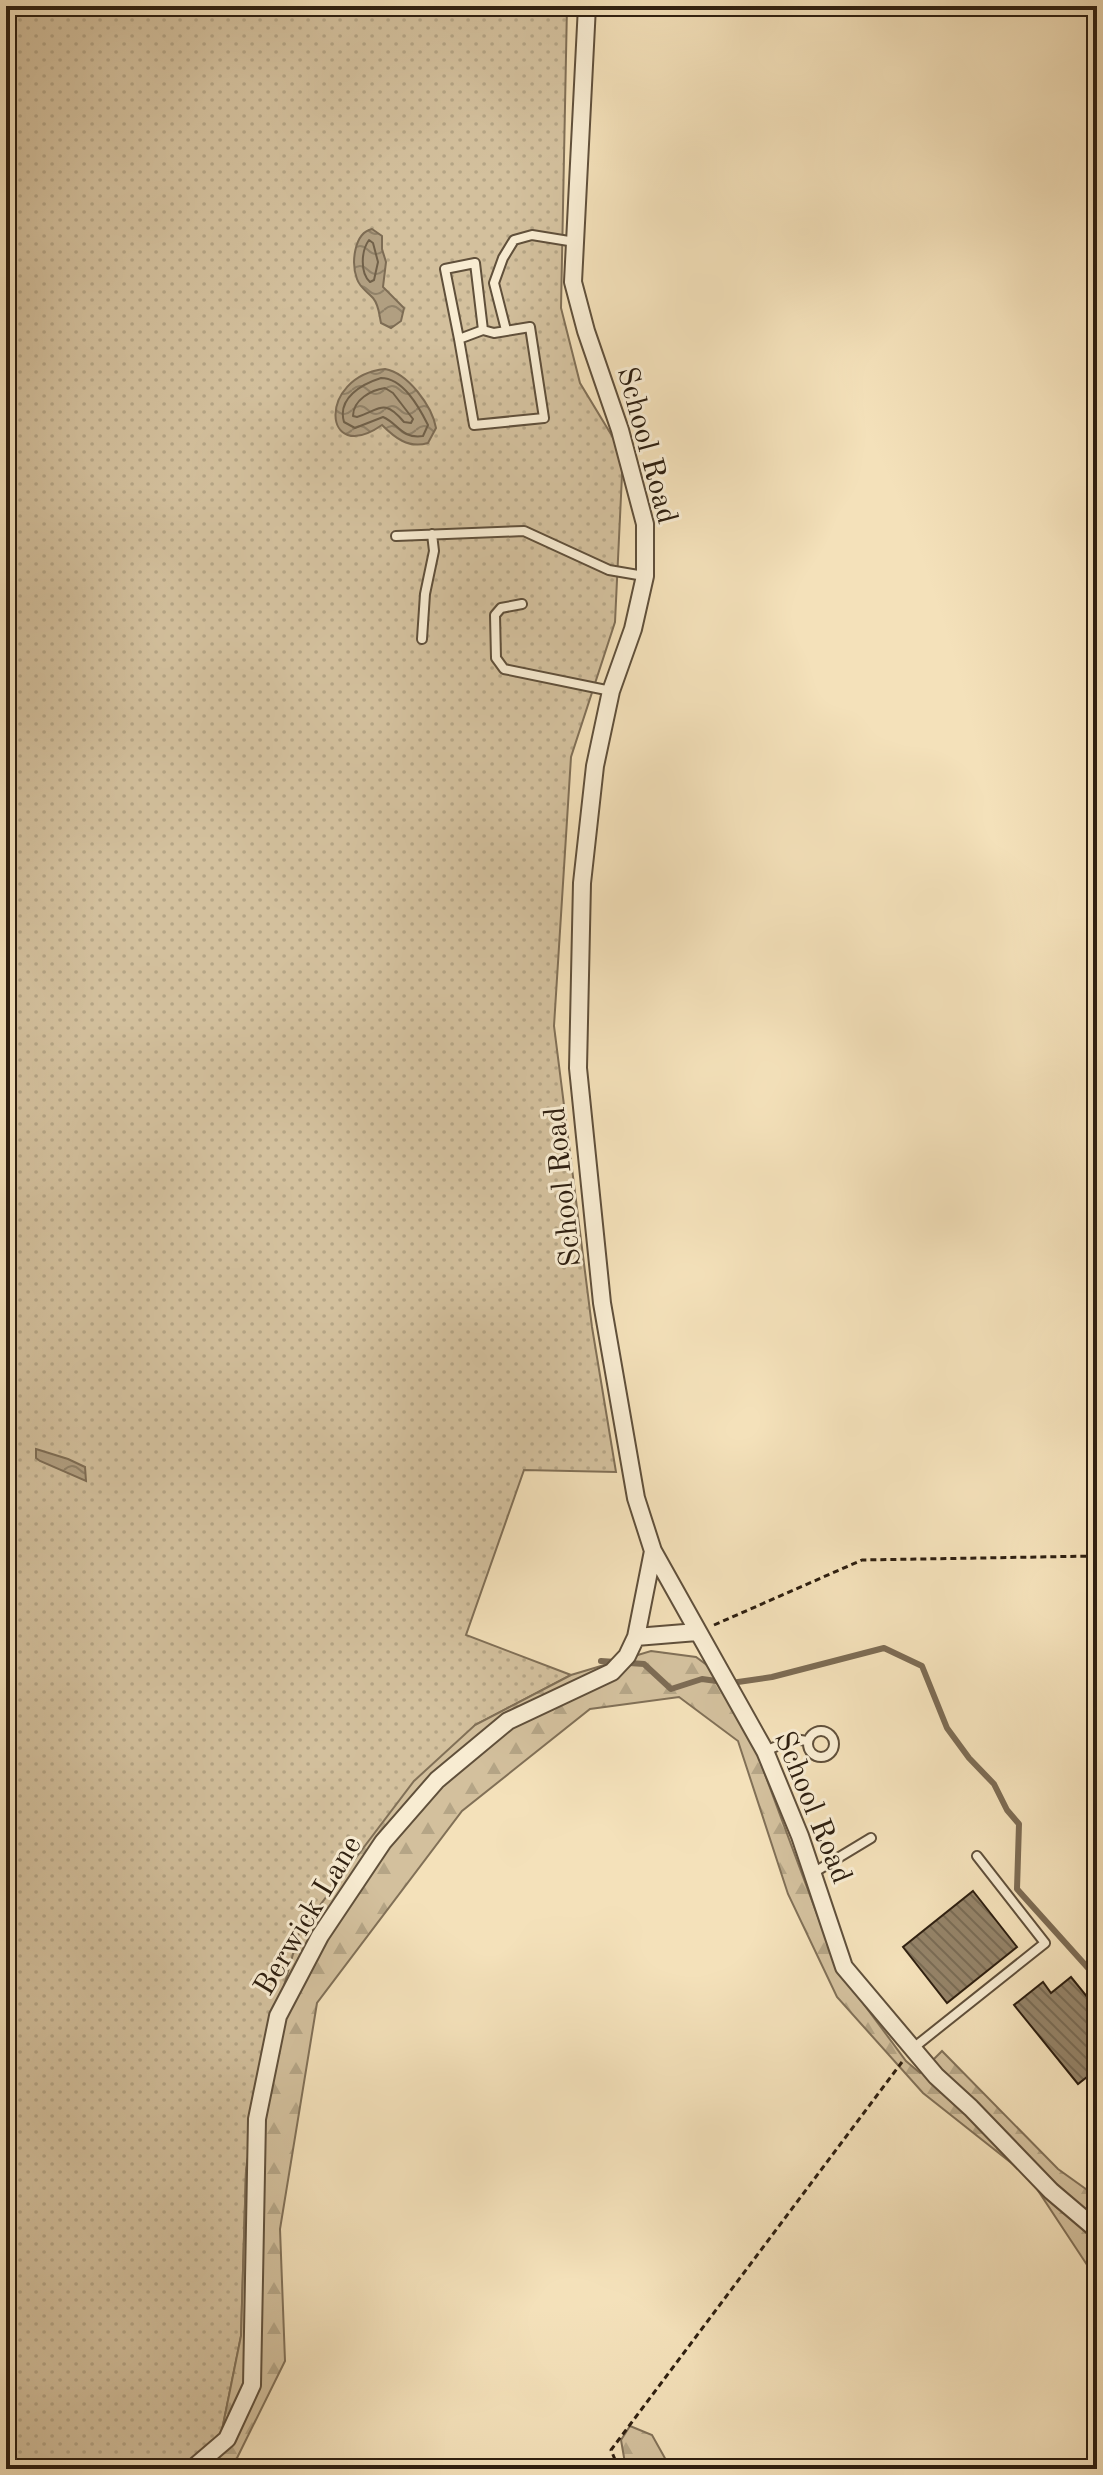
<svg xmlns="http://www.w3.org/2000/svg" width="1103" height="2475" viewBox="0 0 1103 2475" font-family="'Old Standard TT',serif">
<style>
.grass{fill:url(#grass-dots);stroke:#817057;stroke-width:2}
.forest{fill:url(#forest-firs);stroke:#817057;stroke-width:2}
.water{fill:url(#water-waves);stroke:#7d6c54;stroke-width:2}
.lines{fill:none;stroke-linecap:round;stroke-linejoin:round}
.shore{stroke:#706049;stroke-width:2}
.stream{stroke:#7d6c54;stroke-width:6}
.building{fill:url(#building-back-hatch);stroke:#2f2011;stroke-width:2}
.lane-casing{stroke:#60503b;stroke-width:12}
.street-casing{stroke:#60503b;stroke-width:20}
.path{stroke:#2f2011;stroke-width:3;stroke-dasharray:6 4;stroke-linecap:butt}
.lane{stroke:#f8ecd2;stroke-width:8}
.street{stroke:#f8ecd2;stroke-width:16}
.labels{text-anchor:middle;stroke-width:6;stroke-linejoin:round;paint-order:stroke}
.street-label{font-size:30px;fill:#2f2011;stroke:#f8ecd2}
</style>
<defs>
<pattern id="grass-dots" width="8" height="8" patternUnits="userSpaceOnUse" patternTransform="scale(2)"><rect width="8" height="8" fill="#d3c09d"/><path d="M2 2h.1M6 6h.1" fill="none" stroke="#b5a586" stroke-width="1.8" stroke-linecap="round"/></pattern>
<pattern id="forest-firs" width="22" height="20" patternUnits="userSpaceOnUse" patternTransform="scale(2)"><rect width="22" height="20" fill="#d3c09d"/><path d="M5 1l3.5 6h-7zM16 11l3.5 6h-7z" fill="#b5a586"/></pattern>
<pattern id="water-waves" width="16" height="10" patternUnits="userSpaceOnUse" patternTransform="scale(2)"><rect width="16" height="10" fill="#b19f81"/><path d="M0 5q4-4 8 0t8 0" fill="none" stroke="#908168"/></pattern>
<pattern id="building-back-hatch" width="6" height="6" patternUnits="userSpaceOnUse" patternTransform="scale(2)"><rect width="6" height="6" fill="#958469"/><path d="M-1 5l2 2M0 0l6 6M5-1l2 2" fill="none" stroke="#7a6c55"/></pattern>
</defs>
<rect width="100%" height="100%" fill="#f4e1ba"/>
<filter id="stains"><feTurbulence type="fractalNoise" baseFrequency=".0025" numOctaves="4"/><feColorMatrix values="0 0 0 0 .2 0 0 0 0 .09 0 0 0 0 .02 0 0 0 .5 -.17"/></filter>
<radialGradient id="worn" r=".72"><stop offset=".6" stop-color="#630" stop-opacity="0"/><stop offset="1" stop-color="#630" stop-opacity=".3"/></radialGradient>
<path class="grass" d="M6 6H567L561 308 580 383 623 454 615 622 571 757 554 1026 592 1327 616 1472 524 1470 466 1635 571 1675 475 1725 261 2067 246 2171 241 2336 221 2435 183 2469H6Z"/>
<path class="forest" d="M651 1651 696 1657 731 1683 837 1968 906 2061 920 2073 942 2051 1058 2169 1097 2197V2280L1029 2177 923 2093 837 1997 788 1894 738 1741 679 1697 590 1709 462 1811 317 2003 280 2229 285 2361 237 2458 221 2469H184L221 2435 241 2336 246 2171 261 2067 299 1933 414 1781 475 1725 571 1675Z
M630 2426 652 2435 671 2469H626L621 2440Z"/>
<path class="water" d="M372 229 382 236V249L386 262 383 287 404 308 401 321 391 328 381 323C379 314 379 305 373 298 367 291 360 288 357 279 351 263 354 233 372 229Z
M385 369C408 373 432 406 436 428L428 443C408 449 394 437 382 425 322 467 317 376 385 369Z
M36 1449 68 1459 85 1467 86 1481 40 1461 36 1458Z"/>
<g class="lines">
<path class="shore" d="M369 240 373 243 378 262 374 280 370 282C360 273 361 251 369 240Z
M381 378C403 378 419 407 428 425L423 436C401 439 399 424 383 417L355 428 344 422C337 398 362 384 381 378Z
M385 388 393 393 413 419 411 423 404 422C384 398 381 409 357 417L353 416C353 400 371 390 385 388Z"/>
<path class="stream" d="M601 1661 644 1664 671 1689 702 1679 731 1683 772 1677 884 1648 922 1666 947 1728 969 1758 994 1784 1007 1810 1019 1824 1017 1889 1097 1978"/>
</g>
<path class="building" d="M973 1891 1017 1947 947 2003 903 1947Z
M1071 1977 1097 2009V2069L1078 2084 1014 2005 1043 1982 1051 1993Z"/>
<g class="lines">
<g class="lane-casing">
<path id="lane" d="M530 327 544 418 474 425 459 339 483 330 494 333Z
M506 330 494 283 503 258 514 240 532 235 575 242
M459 339 445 269 475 263 483 330
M396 536 524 531 609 570 644 576
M522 604 501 608 495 615 496 658 504 669 611 691
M422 639 425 594 434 551 432 534
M808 1744a13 13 0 1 1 26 0a13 13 0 1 1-26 0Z
M765 1751 794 1739 807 1741
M813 1873 871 1838
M912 2049 1045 1943 977 1856"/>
</g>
<g class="street-casing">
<path id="street" d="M587 6 573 282 586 331 620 430 645 524V576L633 629 611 691 595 766 582 883 578 1068 602 1303 636 1498 653 1551 765 1751 800 1836 844 1967 936 2076 971 2108 1051 2191 1097 2230
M636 1637 697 1632
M192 2469 227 2439 252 2385 257 2119 278 2016 320 1936 383 1842 437 1780 508 1721 612 1672 627 1656 636 1637 653 1551"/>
</g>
<path class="path" d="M714 1625 862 1560 1097 1556
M619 2469 611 2450 902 2062"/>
<use href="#lane" class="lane"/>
<use href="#street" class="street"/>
</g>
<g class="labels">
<g class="street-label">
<text transform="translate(648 445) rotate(75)" y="10">School Road</text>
<text transform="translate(562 1187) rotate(-96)" y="10">School Road</text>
<text transform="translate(814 1807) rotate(68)" y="10">School Road</text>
<text transform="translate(307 1915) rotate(-59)" y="10">Berwick Lane</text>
</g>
</g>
<rect width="1103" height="2475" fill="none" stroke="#f4e1ba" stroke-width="32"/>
<rect x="8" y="8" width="1087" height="2459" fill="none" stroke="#2f2011" stroke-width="4"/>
<rect x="16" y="16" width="1071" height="2443" fill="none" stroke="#2f2011" stroke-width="2"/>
<rect width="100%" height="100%" filter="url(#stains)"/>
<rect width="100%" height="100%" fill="url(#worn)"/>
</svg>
